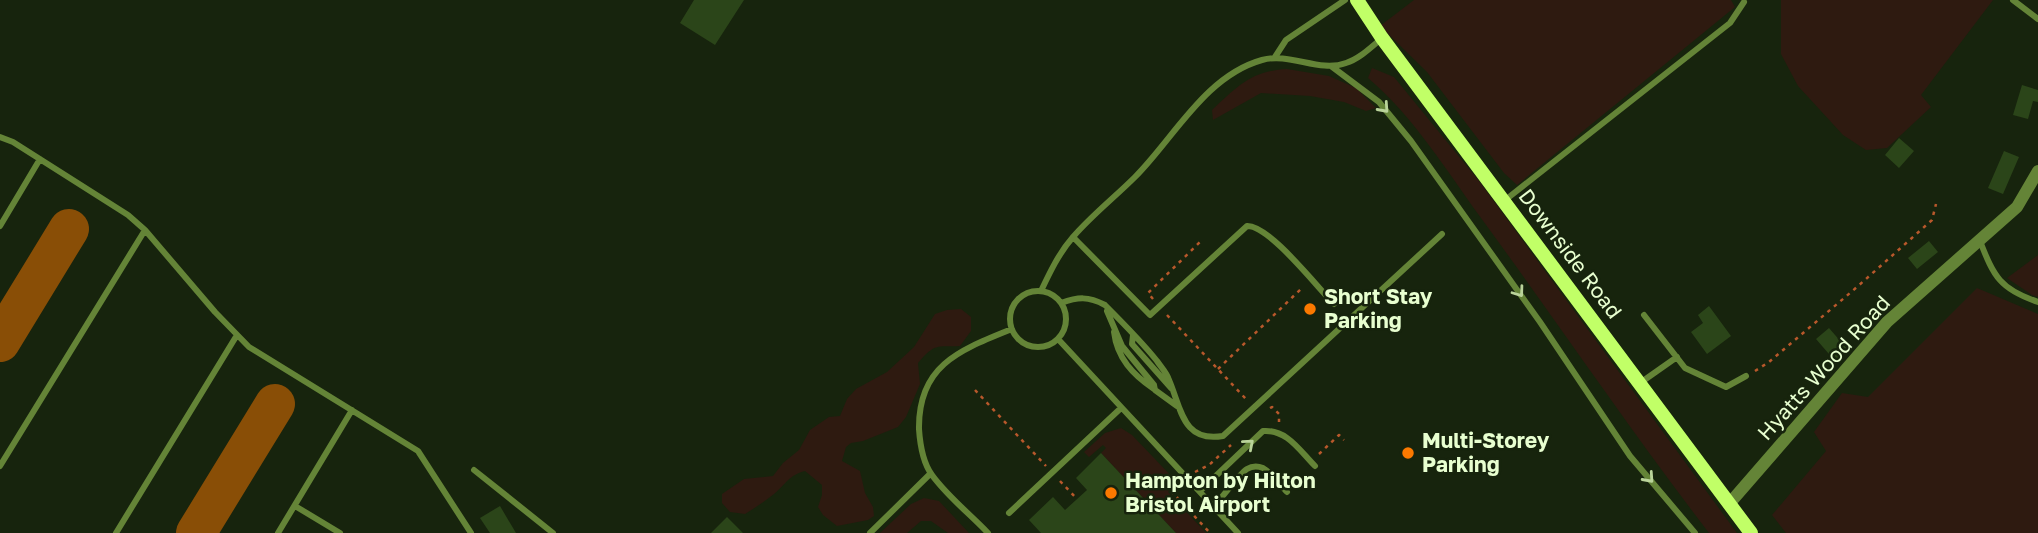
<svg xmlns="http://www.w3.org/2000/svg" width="2038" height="533" viewBox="0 0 2038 533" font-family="'Golos Text',sans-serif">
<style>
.green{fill:#2e1a10}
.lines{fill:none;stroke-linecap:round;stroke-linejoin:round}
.taxiway{stroke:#894e06;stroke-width:40}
.building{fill:#2b4519}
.path{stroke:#b8582b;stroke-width:2.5;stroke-dasharray:3.5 5;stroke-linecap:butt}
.lane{stroke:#648437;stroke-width:6}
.street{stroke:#648437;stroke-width:12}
.secondary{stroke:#c1ff67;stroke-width:14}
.oneway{stroke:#bad49a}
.poi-dot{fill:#fb7900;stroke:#17240d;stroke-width:2.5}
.labels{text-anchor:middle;stroke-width:5;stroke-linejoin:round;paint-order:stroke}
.street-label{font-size:21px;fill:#e8ffd0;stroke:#17240d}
.poi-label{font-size:21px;font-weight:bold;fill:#e8ffd0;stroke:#17240d;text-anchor:start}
</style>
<rect width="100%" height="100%" fill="#17240d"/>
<path class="green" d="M1414 0H1731L1735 7 1517 185 1504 173 1427 72 1380 26Z
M1781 0H1993L1921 95 1931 107 1887 148 1866 150 1843 135 1798 86 1781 54Z
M1372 68 1394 77 1479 181 1737 533H1709C1630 430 1558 323 1481 218 1446 170 1414 117 1368 78Z
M1287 69 1329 76 1356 88 1376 108 1366 111 1344 102 1310 96 1261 93 1213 120 1212 110C1238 86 1251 71 1287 69Z
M2038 255V297L2032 295 2007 278Z
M1977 288 2038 314V533H1786L1772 515 1826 451 1814 432 1842 393 1868 397Z
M961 309 971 317V331L960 346C936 347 935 343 918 363L920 384 906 417 898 427 863 441 851 443 846 447 842 461 860 471 865 493 873 507 874 516 868 520 837 526 823 515 818 507 822 495V485L805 471C789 475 786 484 774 494 765 501 755 508 745 514L730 512 722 503V494L744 479 773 476 783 463 799 450 810 430 829 417 840 416 847 399 856 389 887 372 914 347 935 314 947 310Z
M1121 428 1132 435 1177 482 1168 492 1206 533H1176L1101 453 1106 448 1103 445 1089 457 1084 452 1105 433Z
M924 498 939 501 969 533H948L931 521H921L907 533H880L911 504Z"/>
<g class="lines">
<path class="taxiway" d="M0 342 69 229
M196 533 275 404"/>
</g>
<path class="building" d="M694 0H744L715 45 680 23Z
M2022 85 2038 90V102L2033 101 2028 119 2013 115Z
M1899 138 1914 151 1899 168 1885 155Z
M2004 151 2019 157 2003 194 1988 188Z
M1929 241 1938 252 1917 269 1908 258Z
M1709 306 1731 336 1707 354 1691 332 1703 323 1698 315Z
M1829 328 1848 350 1835 361 1816 339Z
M1101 453 1176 533H1041L1029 520 1053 497 1065 510 1087 490 1076 478Z
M500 506 516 533H490L480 518Z
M727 517 743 533H711Z"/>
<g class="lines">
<path class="path" d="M1153 299 1148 293 1202 240
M1167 315 1246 399
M1218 369 1303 287
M1755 371 1769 362 1857 287 1932 220 1936 204
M975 390 1046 466
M1270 408 1272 407 1279 414V422
M1319 454 1339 435 1344 440
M1195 472 1209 465 1231 445
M1060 481 1077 499
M1179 485 1172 492 1210 533"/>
<path class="lane" d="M2013 0 2038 19
M1275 57 1286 40 1345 0
M1331 66 1379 102 1411 141 1540 322 1630 456 1695 533
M0 137 13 142 128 215 145 230 215 312 249 347 418 451 471 533
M1504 201 1730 23 1744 2
M0 226 40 159
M1073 237 1150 315 1247 226C1269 225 1317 287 1334 304
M1980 241C1994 277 2000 289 2038 302
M1041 291C1050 272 1059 253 1073 237 1092 215 1115 197 1135 177 1174 138 1205 76 1262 60 1290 52 1319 73 1346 63 1359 59 1370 48 1381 39
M1010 319a28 28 0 1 1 56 0a28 28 0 1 1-56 0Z
M1061 303C1078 297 1088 296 1105 305 1123 323 1142 342 1157 361 1161 367 1167 373 1169 380 1181 407 1182 443 1223 436L1442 234
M1107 311 1122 346 1154 385 1155 390 1177 406
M1644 315 1685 368 1726 387 1746 376
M1114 332C1117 358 1133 375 1154 389
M1133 335 1132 344 1171 388
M1058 339 1238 533
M1640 383 1677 357
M0 466 145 230
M474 470 553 533
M1200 491 1263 431C1287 429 1300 451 1315 466
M295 506 340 533
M1214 506C1223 497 1239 474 1247 469 1252 466 1258 466 1263 468 1272 473 1280 485 1287 492
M1009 513 1121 408
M116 533 237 335
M278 533 352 410
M870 533 930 474
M988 533C970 514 947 496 932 475 923 463 920 444 919 429 918 365 960 350 1012 329"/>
<path class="street" d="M1729 504 1887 322 2017 207 2038 171"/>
<path class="secondary" d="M1357 0 1382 38 1751 533"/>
</g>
<defs><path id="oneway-chevron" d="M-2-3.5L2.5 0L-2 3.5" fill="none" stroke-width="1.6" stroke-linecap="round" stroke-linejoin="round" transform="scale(1.75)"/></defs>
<g class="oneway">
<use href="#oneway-chevron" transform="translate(1384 108) rotate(48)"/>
<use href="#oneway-chevron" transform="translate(1519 292) rotate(54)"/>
<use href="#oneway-chevron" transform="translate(1249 444) rotate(-41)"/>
<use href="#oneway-chevron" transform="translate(1649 478) rotate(48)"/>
</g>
<g class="poi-dot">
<circle cx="1310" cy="309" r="7"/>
<circle cx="1408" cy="453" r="7"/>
<circle cx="1111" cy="493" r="7"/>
</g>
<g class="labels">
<g class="street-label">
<text transform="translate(1570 254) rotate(53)" y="7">Downside Road</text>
<text transform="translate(1824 368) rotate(-48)" y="7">Hyatts Wood Road</text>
</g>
<g class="poi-label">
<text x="1324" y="304">Short Stay<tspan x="1324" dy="24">Parking</tspan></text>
<text x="1422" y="448">Multi-Storey<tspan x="1422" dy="24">Parking</tspan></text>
<text x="1125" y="488">Hampton by Hilton<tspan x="1125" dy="24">Bristol Airport</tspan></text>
</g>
</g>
</svg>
